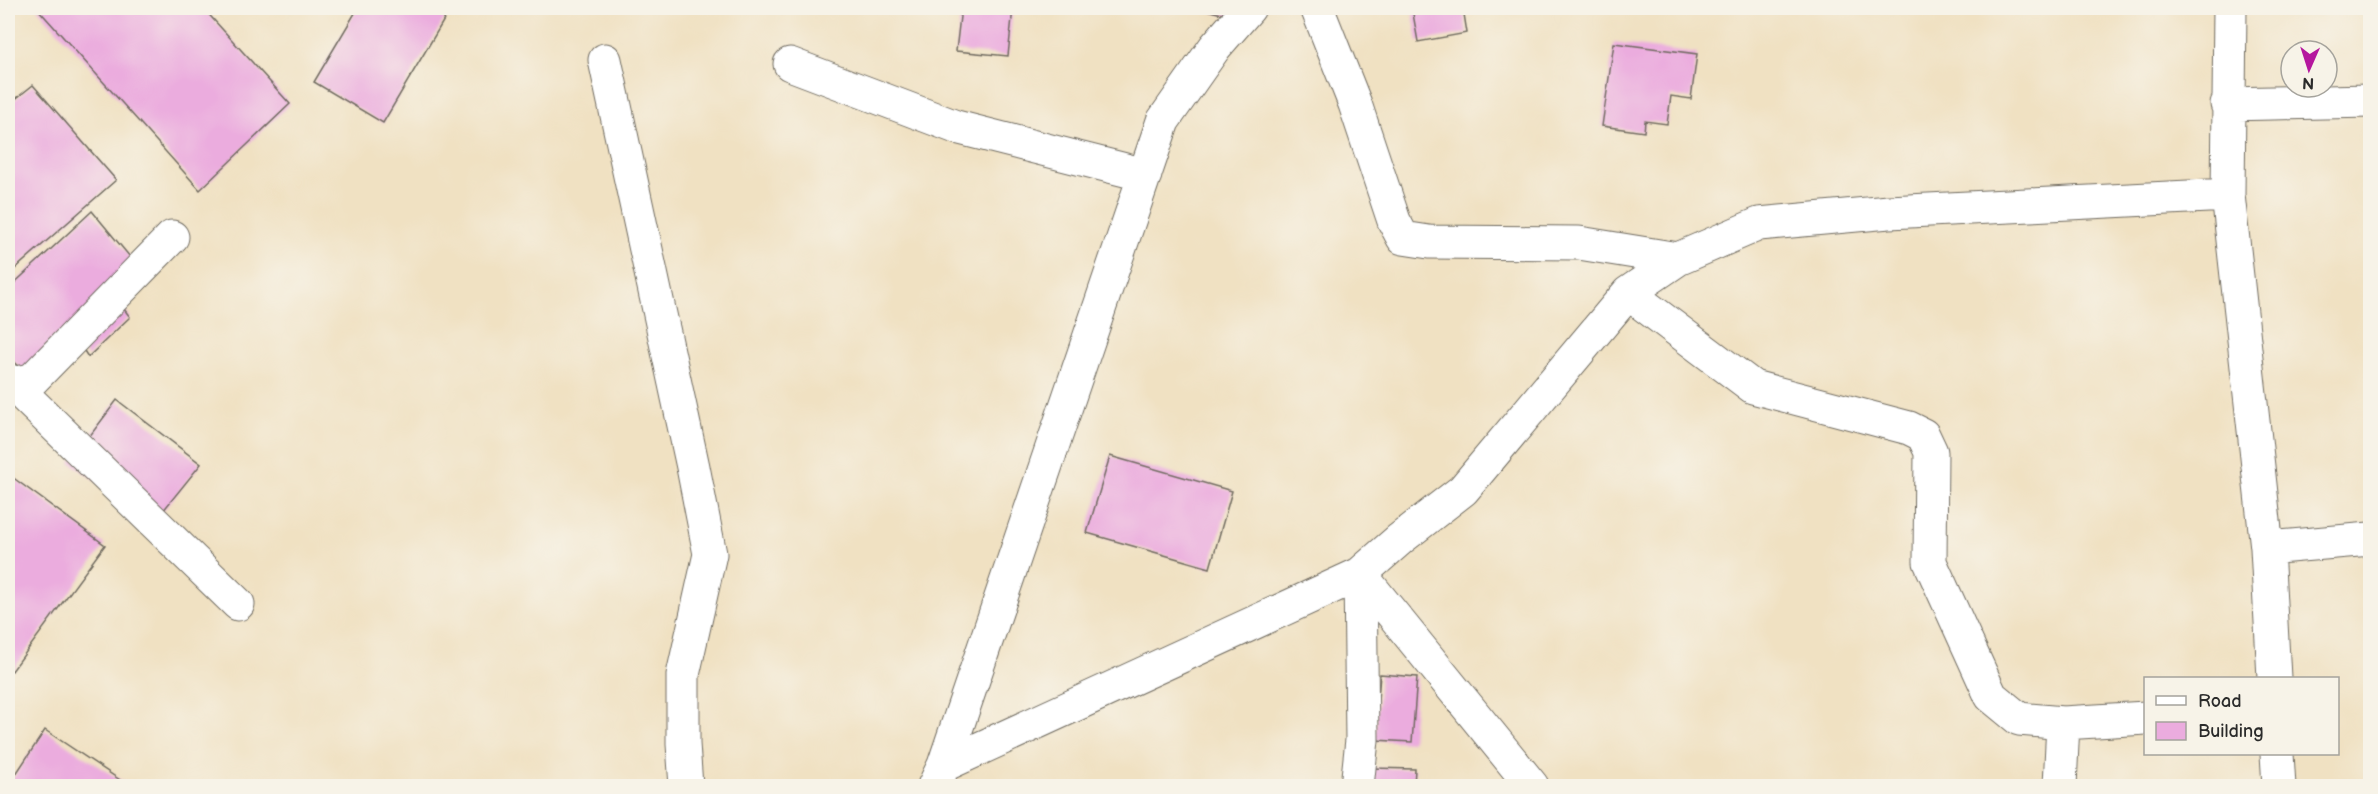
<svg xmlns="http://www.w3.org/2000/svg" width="2378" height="794" viewBox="0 0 2378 794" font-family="'Balsamiq Sans',sans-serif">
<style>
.building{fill:#ebacde}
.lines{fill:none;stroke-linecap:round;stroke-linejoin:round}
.minor-casing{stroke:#706b60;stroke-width:35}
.minor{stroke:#fff;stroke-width:33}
</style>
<rect width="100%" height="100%" fill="#f7f3e8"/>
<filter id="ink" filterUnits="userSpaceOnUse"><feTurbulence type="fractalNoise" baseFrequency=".0167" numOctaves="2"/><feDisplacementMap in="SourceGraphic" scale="12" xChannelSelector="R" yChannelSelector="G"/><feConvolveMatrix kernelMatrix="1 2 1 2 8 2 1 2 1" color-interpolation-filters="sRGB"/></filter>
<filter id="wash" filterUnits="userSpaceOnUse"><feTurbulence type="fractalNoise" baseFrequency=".008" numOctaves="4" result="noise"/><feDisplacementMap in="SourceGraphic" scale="24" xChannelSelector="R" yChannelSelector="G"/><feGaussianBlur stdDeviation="1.35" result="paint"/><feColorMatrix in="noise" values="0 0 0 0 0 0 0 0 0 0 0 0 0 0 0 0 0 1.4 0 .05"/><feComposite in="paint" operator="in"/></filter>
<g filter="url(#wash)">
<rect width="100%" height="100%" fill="#f0e1c2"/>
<g id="blocks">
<path class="building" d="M37 8H203L290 104 200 190Z
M358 8H451L383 123 314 82Z
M961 8H1013L1008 56 956 51Z
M1199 8H1244L1241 19Z
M1412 8H1463L1467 33 1418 42Z
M1614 43 1697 54 1691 99 1671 96 1667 124 1645 121 1644 132 1602 126Z
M33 85 116 180 8 275V105Z
M92 211 140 269 114 296 130 317 88 357 75 337 32 380 8 355V289Z
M117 400 201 464 154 522 70 462Z
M1110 456 1232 491 1210 568 1087 533Z
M8 474 105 545 12 671 8 668Z
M1380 674 1417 677 1412 742 1375 740Z
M45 730 129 786H8Z
M1370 768 1415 769 1414 786H1369Z"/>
</g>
</g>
<g filter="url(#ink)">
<use href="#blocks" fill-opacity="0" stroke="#706b60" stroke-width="1.5"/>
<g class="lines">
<g class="minor-casing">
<path id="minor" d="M1317 8 1355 104 1394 221 1403 238 1429 242 1579 243 1678 259
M2230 8 2228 195 2267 548 2274 678
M605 60 693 467 710 554 683 675V744L686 786
M790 64 956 127 1145 175
M2227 104 2370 101
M1628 293 1753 387 1909 428 1923 435 1931 452 1930 562 1991 696 2019 719 2063 723 2146 718
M8 380 238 604
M12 384 32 380 172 237
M2267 548 2370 539
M1360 574 1532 786
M2277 754 2279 786
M944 765 1360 574 1400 539 1463 490 1628 293 1678 259 1759 224 1889 212 2228 195
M934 786 944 765 1163 121 1215 47 1249 8
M1357 786 1362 740 1360 574
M2060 786 2063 723"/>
</g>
<use href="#minor" class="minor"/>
</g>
</g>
<rect width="2378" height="794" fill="none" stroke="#f7f3e8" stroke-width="30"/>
<rect x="2144" y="677" width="195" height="78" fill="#f7f3e8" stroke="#a5a39c" stroke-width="1.5"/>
<rect x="2156" y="696" width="30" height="9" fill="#ffffff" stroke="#a5a39c" stroke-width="1.5"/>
<text x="2198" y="707" font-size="18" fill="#2b2b2b">Road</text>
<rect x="2156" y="722" width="30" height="18" fill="#ebacde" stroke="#a5a39c" stroke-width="1.5"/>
<text x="2198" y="737" font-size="18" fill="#2b2b2b">Building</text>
<g transform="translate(2309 69) rotate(183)"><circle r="28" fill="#f7f3e8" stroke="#a5a39c" stroke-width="1.5"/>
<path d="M0-4.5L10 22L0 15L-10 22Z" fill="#b5179e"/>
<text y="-9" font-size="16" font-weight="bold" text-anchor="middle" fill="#2b2b2b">N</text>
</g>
</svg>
